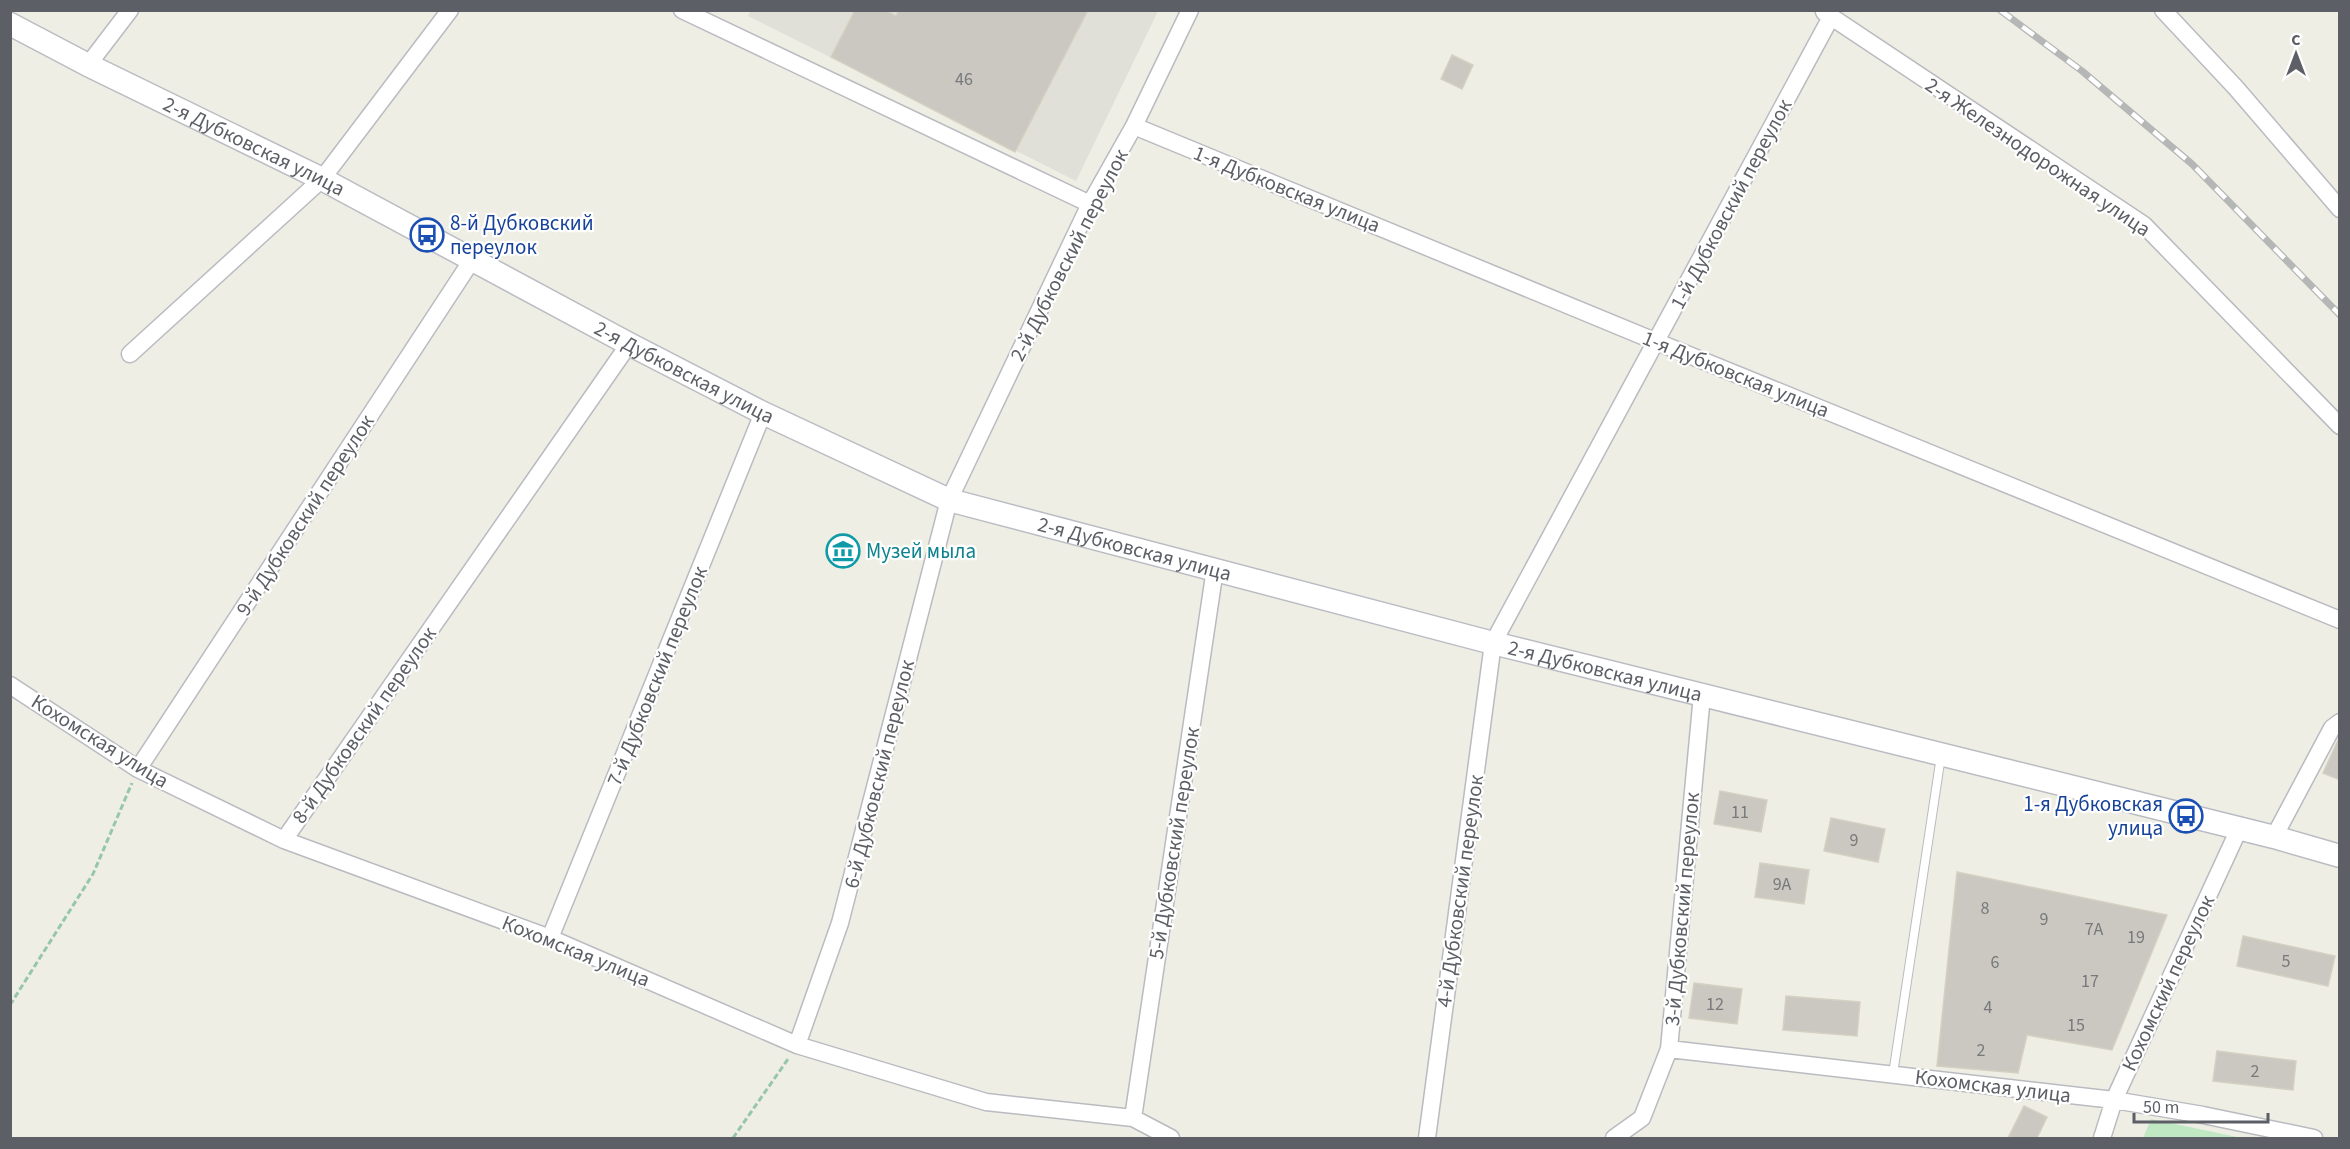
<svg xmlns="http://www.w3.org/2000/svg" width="2350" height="1149" viewBox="0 0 2350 1149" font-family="'Source Sans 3',sans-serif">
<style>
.industrial{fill:#e0dfd8}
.green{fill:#bfe8c3}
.building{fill:#cac8c1;stroke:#d4d0c2;stroke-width:1.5}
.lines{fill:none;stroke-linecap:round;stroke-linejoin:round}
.service-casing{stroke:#b9bbc1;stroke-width:10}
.minor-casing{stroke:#b9bbc1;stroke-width:19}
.secondary-casing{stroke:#b9bcc3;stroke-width:25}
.path{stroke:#96c7a8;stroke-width:3;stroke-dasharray:6 3;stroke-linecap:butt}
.service{stroke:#fff;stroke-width:8}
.minor{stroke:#fff;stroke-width:16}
.secondary{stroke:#fff;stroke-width:22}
.rail-casing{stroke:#b5b6b6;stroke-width:7}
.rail{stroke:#fff;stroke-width:4.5;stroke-dasharray:14;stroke-linecap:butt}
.labels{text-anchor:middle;stroke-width:4.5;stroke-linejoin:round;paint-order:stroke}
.number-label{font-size:18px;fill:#78797c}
.street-label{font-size:21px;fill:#5c5f65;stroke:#fff}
.transit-label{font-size:21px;fill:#164399;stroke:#fff;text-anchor:start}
.culture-label{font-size:21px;fill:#0d838f;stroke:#fff;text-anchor:start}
</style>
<rect width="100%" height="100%" fill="#efeee4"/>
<path class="industrial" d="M751 10 1158 11 1076 181 748 16Z"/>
<path class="green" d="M2151 1119 2242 1138H2143Z"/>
<path class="building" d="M855 10H885L896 16 899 10H1088L1015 152 831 57Z
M1452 55 1473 65 1462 89 1441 79Z
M2340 736V780L2323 773Z
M1720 791 1767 800 1761 832 1714 824Z
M1831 818 1885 829 1878 862 1824 851Z
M1760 863 1809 870 1804 904 1755 897Z
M1957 872 2167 915 2112 1050 2027 1035 2018 1073 1937 1066Z
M2243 936 2335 956 2328 986 2237 966Z
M1694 983 1742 989 1737 1024 1689 1018Z
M1786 996 1860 1002 1857 1036 1783 1030Z
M2217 1051 2296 1061 2293 1090 2213 1081Z
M2024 1106 2047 1117 2037 1138H2008Z"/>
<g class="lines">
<g class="service-casing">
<path id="service" d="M1893 1074 1941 756"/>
</g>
<g class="minor-casing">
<path id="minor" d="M682 10 1090 204
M2163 10 2236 88 2340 209
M1824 12 2144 225 2340 426
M88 65 130 10
M1134 126 1657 342 2340 620
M130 354 322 179 450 10
M10 685 138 769 284 840 550 938 797 1045 986 1102 1133 1118 1171 1138
M138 769 472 260
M2274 837 2332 728 2340 722
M284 840 629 344
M550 938 763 413
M797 1045 840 923 949 500 1090 204 1134 126 1190 10
M1669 1049 2114 1100 2203 1115 2314 1138
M1133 1118 1215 569
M1427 1138 1493 643 1831 17
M1614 1138 1642 1118 1669 1049 1702 695
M2102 1138 2114 1100 2239 829"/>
</g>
<g class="secondary-casing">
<g id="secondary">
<path id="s1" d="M10 24 88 65 322 179 629 344 763 413 949 500 1493 643 2274 837 2340 856"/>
</g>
</g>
<path class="path" d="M10 1005 93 874 132 783
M733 1138 788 1059"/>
<use href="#service" class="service"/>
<use href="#minor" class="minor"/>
<use href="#secondary" class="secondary"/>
<g class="rail-casing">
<path id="rail" d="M2000 10 2082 71 2192 164 2340 315"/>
</g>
<use href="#rail" class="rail"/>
</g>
<defs>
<g id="bus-ring" transform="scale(1.725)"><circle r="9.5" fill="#fff" stroke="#1a4fb4" stroke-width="1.5"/><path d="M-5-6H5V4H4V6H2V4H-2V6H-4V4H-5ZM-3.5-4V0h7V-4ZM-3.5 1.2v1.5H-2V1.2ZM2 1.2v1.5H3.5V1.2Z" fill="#1a4fb4"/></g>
<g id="museum-ring" transform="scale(1.725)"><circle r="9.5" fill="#fff" stroke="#0f9aa8" stroke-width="1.5"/><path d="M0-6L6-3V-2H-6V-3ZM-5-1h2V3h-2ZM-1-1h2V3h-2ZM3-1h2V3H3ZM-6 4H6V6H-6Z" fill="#0f9aa8"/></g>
</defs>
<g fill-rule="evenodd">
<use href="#bus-ring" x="427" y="235"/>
<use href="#museum-ring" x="843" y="551"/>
<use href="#bus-ring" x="2186" y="816"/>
</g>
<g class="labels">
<g class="number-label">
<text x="964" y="85">46</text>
<text x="1740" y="818">11</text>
<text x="1854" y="846">9</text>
<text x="1782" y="890">9А</text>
<text x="1985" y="914">8</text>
<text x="2044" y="925">9</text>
<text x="2094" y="935">7А</text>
<text x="2136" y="943">19</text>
<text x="2286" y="967">5</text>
<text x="1995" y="968">6</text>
<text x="2090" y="987">17</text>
<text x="1715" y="1010">12</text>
<text x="1988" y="1013">4</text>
<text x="2076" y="1031">15</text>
<text x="1981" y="1056">2</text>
<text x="2255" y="1077">2</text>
</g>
<g class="street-label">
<text dy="7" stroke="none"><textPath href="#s1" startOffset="273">2-я Дубковская улица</textPath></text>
<text transform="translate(2038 157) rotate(34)" y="7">2-я Железнодорожная улица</text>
<text transform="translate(1287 189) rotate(22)" y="7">1-я Дубковская улица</text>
<text transform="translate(1731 204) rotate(-62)" y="7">1-й Дубковский переулок</text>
<text transform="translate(1069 255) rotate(-63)" y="7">2-й Дубковский переулок</text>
<text dy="7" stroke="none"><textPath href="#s1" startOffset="759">2-я Дубковская улица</textPath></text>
<text transform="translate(1736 374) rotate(22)" y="7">1-я Дубковская улица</text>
<text transform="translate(305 515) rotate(-57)" y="7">9-й Дубковский переулок</text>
<text dy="7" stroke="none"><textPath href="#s1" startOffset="1245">2-я Дубковская улица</textPath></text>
<text dy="7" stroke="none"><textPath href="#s1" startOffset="1731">2-я Дубковская улица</textPath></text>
<text transform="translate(657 676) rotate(-68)" y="7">7-й Дубковский переулок</text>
<text transform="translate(364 725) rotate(-55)" y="7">8-й Дубковский переулок</text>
<text transform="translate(100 741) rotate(32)" y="7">Кохомская улица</text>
<text transform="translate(879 774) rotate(-76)" y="7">6-й Дубковский переулок</text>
<text transform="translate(1174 843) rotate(-81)" y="7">5-й Дубковский переулок</text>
<text transform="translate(1460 891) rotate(-82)" y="7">4-й Дубковский переулок</text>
<text transform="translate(1682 909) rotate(-85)" y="7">3-й Дубковский переулок</text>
<text transform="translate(576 951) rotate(22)" y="7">Кохомская улица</text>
<text transform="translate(2168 983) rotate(-65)" y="7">Кохомский переулок</text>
<text transform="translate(1993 1086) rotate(7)" y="7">Кохомская улица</text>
</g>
<g class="transit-label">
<text x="450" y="230">8-й Дубковский<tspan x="450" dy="24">переулок</tspan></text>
<text x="2163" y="811" text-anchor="end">1-я Дубковская<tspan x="2163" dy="24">улица</tspan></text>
</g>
<g class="culture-label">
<text x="866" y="558">Музей мыла</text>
</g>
</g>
<rect width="2350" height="1149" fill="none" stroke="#5c5f65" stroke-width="24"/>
<g transform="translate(2296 54)" stroke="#ffffff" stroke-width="4.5" paint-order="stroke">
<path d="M0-4.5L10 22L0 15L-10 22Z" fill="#5c5f65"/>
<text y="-9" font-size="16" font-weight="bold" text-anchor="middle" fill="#5c5f65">С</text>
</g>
<path d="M2134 1113v9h134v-9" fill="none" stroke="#5c5f65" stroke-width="3"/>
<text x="2143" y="1113" font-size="18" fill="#5c5f65" stroke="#ffffff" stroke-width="4.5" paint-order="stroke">50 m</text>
</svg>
